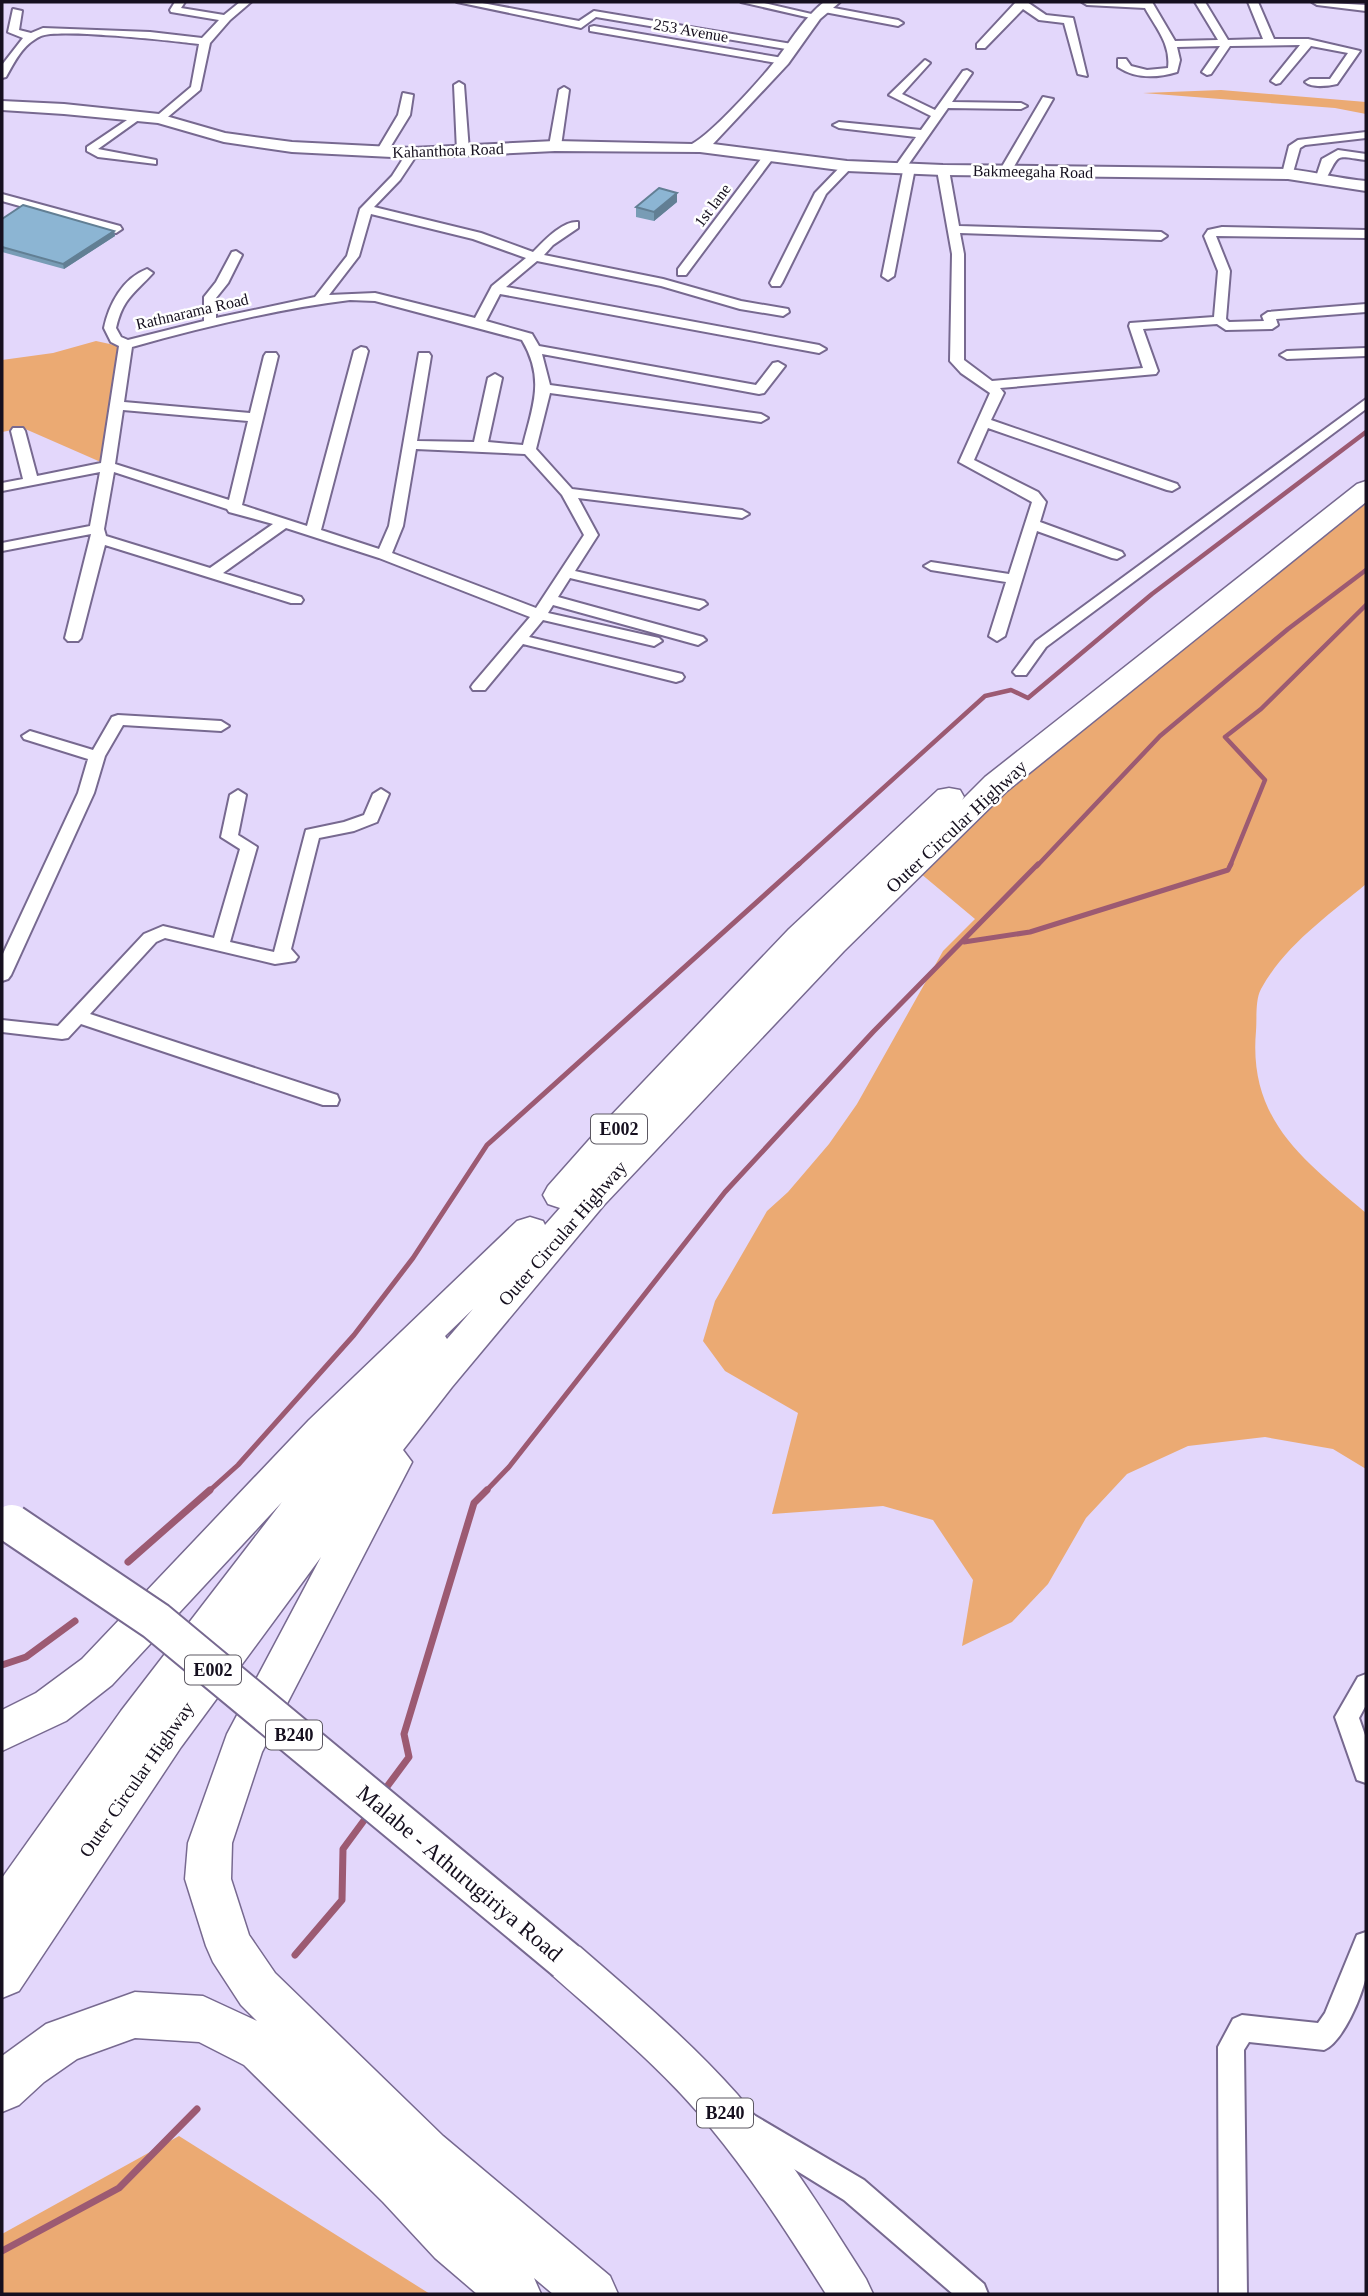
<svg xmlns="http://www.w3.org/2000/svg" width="1368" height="2296" viewBox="0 0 1368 2296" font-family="'Times New Roman',serif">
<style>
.green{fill:#ebaa73}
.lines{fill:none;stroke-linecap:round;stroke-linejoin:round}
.stream-far2{stroke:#9c5a72;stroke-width:4.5}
.stream-far1{stroke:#9c5a72;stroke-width:5}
.stream{stroke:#9c5a72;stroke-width:7}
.street-casing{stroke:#776990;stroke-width:4}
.secondary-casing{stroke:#776990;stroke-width:4}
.primary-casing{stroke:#776990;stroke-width:3}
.highway-casing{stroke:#776990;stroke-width:3}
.street{fill:#fff;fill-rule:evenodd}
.secondary{fill:#fff;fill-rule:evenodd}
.primary{fill:#fff;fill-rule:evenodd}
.highway{fill:#fff;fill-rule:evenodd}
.primary-bridge-casing{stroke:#776990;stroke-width:42;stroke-linecap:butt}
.primary-bridge{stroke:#fff;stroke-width:38}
.wall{fill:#789cb5}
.shaded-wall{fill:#627f94}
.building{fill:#8cb5d3;stroke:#627f94;stroke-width:2}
.labels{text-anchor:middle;stroke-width:5;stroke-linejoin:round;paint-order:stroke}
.far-street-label{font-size:16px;fill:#16101f;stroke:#fff}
.shield{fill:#fff;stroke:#5c5862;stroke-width:2}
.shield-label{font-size:18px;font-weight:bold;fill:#16101f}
.street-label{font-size:19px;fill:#16101f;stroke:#fff}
.near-street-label{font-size:23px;fill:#16101f;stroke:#fff}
</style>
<rect width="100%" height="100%" fill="#e3d7fb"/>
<path class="green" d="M1221 90 1366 102V114L1335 108 1143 93Z
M96 341 119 346 103 463 23 428 2 432V360L53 353Z
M1366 499V884C1329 915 1285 945 1261 989 1255 1000 1257 1019 1256 1031 1248 1121 1305 1161 1366 1213V1469L1333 1449 1265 1437 1188 1446 1127 1474 1086 1518 1048 1584 1012 1622 962 1646 973 1580 933 1520 883 1506 772 1514 798 1413 725 1371 703 1341 715 1301 767 1211 788 1192 829 1144 857 1104 943 951 975 919 920 873 1040 762Z
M179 2136 430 2294H2V2234Z"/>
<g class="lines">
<path class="stream-far2" d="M797 866 985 696 1011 690 1028 698 1152 594 1366 432
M1037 866 1160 736 1288 629 1366 570
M1230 866 1265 780 1225 737 1261 709 1366 605"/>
<path class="stream-far1" d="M964 942 1030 932 1228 870 1231 864
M208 1492 238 1465 354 1335 413 1258 487 1145 799 864
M485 1492 509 1467 725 1192 873 1032 1038 864"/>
<path class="stream" d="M128 1562 210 1490
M2 1665 26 1657 75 1621
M383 1792 409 1757 404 1734 474 1503 487 1490
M295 1955 342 1900 343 1849 368 1815
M2 2251 119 2188 197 2109"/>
<g class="street-casing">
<path id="street" d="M175 2H185L181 8 224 15 240 2H251L230 20 210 43 200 90 163 121 153 119 191 87 199 44C174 41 58 28 41 36 23 44 15 61 6 77L2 78V65L23 38 8 32 13 9 22 11 19 30 31 33 43 28 150 32 202 38 219 20 171 12 170 10Z
M457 2H477L579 21 594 11 792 44 797 47 792 50 596 17 581 28Z
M741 2H760L820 16 815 19Z
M1016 2H1027L1046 15 1073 18 1087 76 1078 74 1064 23 1039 20 1023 9 985 48H977V44Z
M1082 2H1152L1175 41 1218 40 1195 2H1205L1228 40 1263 39 1248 2H1258L1274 39H1308L1360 51 1337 84C1328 86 1312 88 1305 82L1310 79H1330L1348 53 1311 46 1280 83 1276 84 1271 81 1300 45 1230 46 1211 74 1207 75 1202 72 1220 46 1177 47 1180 60 1177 72C1157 78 1136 79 1118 67V59H1126L1131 66 1147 70 1168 68C1171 44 1156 28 1145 8L1087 5Z
M1312 2 1366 5V11L1317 5Z
M823 6 898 20 903 23 898 26 819 11V7Z
M594 26 783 58 788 61 783 64 590 31V27Z
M925 60 930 63 902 94 935 110 963 71 967 70 972 73 952 102 1021 103 1027 106 1021 109 948 108 908 165 915 168 894 276 888 280 882 276 903 171 894 168 916 137 839 128 833 125 839 122 921 130 931 116 889 95Z
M459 82 464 85 469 151 463 154 457 151 454 85Z
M564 87 569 90 561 146 555 149 549 146 559 90Z
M403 93 413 95 410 115 386 154H378L376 152 398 115Z
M1043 97 1053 99 1012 170 1002 172 1000 170Z
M136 114 140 115V119L98 149 156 160V164L98 157 87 151V147Z
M1366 132V138L1305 145 1300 148 1292 176 1282 174 1289 146 1298 140Z
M412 150 418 153 400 180 374 207 481 233 533 252C544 241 562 221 578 222V228L553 245 544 255 663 279 741 301 788 309 789 312 783 316 740 309 661 286 537 261 506 287 819 345 826 349 819 353 500 294 486 321 532 334 539 346 756 385 773 363 778 362 785 366 764 393 759 394 542 354 550 385 761 414 768 418 761 422 550 393 536 449 572 489 742 510 749 514 742 518 578 498 598 535 575 571 704 601 707 604 699 609 570 578 558 597 703 637 706 640 698 645 553 605 548 613 659 638 662 641 654 646 543 620 529 637 682 674 684 677 682 680 676 682 523 644 485 690H473L471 687 473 684 530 617 379 558 286 528 223 573 301 597 303 600 301 603H291L105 545 81 638 78 641H68L65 638 91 534 2 551V543L90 526 100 472 2 491V483L23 479 11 431 13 428H23L25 431 37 476 101 463 119 346 111 342 104 328C109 304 123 278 147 269L153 273C134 294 123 298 116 328L121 337 128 340 204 321V297L216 282 232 252 236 251 242 255 228 283 216 298V318L315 297 347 256 360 209 392 176 408 151ZM371 214 473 239 526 258 492 286 475 318 375 293 329 295 359 256ZM350 300 375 301 522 340C545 379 533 405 523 445L488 442 502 378 495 374 488 378 474 442 417 441 431 356 429 353H419L389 526 379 549 321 530 368 351 366 348 361 347 354 351 307 526 242 505 278 356 276 353H266L264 356 250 413 124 402 132 347C203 327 277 309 350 300ZM123 410 248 421 229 500 115 464ZM416 449 525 454 562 495 584 535 536 608 392 553 403 526ZM114 472 227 509 229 512 273 524 210 568 106 536 104 529Z
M1338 150 1366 154V160C1335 156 1340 152 1326 179H1318L1316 177 1322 159Z
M764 155 774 157 686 275H678V269Z
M843 164 853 166 826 194 782 283 780 286H772L770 283 815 193Z
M943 167 949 170 959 226 1161 232 1167 236 1161 240 960 233 964 254V360L992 381 1143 368 1129 326 1130 323 1214 317 1218 271 1204 236 1208 230 1222 227 1366 230V238L1216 236 1230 271 1226 319 1229 322 1264 321 1262 316 1268 312 1366 304V312L1276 319 1278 325 1272 329 1226 330 1217 324 1143 329 1158 371 1156 374 1000 388 1004 393 991 420 1177 484 1179 487 1172 491 1167 490 988 428 974 460 1038 492 1046 502 1040 522 1122 552 1124 555 1117 559 1112 558 1037 531 1005 636 997 641 989 636 1006 582 931 570 924 566 931 562 1009 574 1032 502 959 462 990 393 961 373 950 361 952 254 937 170Z
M2 194 120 226 122 229 116 233 2 201Z
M1366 348V356L1287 359 1280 355 1287 351Z
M1366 399V409L1046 647 1026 675H1016L1013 672 1036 641Z
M118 715 221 721 229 726 221 731 123 725 105 756 94 793 11 975 8 979 2 981V956L78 793 88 759 24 739 22 736 30 731 93 750 112 717Z
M381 789 389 794 377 822 354 831 319 838 291 949 298 957 295 961 275 964 165 938 156 942 90 1014 337 1095 339 1100 337 1105H323L81 1024 68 1038 62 1039 2 1032V1020L58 1026 144 934 163 926 214 938 240 849 221 837 230 795 238 790 246 795 238 835 257 847 230 942 274 952 306 830 344 822 364 815 373 794Z
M1366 1674V1705L1359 1718 1366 1738V1783L1357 1780 1335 1717 1358 1677Z
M1366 1932C1367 1945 1368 1962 1366 1976 1362 1996 1343 2042 1324 2050L1249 2042 1244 2050 1247 2294H1219L1218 2047 1233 2019 1242 2015 1318 2023 1325 2013 1357 1935Z
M752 2114 864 2180 984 2284 988 2294H953L844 2200 742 2137 739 2127 742 2117Z"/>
</g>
<g class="secondary-casing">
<path id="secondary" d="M824 2H840L820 19 788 64 713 144 847 161 943 165 1288 169C1315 172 1340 179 1366 181V191L1288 179 943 175 847 171 700 152 555 151 412 158 292 152 224 142 158 123 64 114 2 110V101L64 104 159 114 225 133 292 142 412 148 555 141 692 144C713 133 764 76 779 56 794 36 805 17 824 2Z"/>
</g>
<g class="primary-casing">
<path id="primary" d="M566 1942 580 1947C634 1994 689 2040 737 2094 786 2151 826 2216 866 2279L873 2294H826C790 2237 753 2179 710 2127 664 2070 606 2023 552 1975L546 1961 552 1947Z"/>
</g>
<g class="highway-casing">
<path id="highway" d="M1366 481V502L1007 791 844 951 604 1205 452 1387 403 1450 412 1462 262 1752 232 1843 231 1879 249 1935 275 1973 443 2136 610 2276 618 2294H553L534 2278 541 2294H477L435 2258 383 2202 244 2065 199 2042 135 2038 77 2059 44 2082 19 2105 2 2112V2056L46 2024 135 1992 203 1996 257 2021 241 2005 213 1962 206 1946 185 1879 188 1843 227 1734 321 1557 181 1747 19 1991 2 1998V1878L121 1711 282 1502 112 1685 66 1721 2 1751V1710L36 1693 82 1659 309 1420 517 1221 530 1217 543 1221 545 1225 560 1208 548 1204 543 1195 548 1186 603 1124 789 929 938 790 949 788 960 790 964 797 962 800 985 777 1357 484ZM473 1309 447 1339 445 1336Z"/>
</g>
<use href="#street" class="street"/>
<use href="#secondary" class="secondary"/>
<use href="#primary" class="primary"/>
<use href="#highway" class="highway"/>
<g class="primary-bridge-casing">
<path id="primary-bridge" d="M12 1524 156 1621 566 1961"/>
</g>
<use href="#primary-bridge" class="primary-bridge"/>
</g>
<path class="wall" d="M677 202 654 221 636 217V207Z
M2 219 114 231 115 236 64 269 2 252Z"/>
<path class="shaded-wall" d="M677 193V202L654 221V212Z
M114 231 115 236 64 269 63 264Z"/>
<path class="building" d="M659 188 677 193 654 212 636 207Z
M23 205 114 231 63 264 2 247V219Z"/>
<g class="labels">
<g class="far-street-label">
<text transform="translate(691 30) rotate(10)" y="6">253 Avenue</text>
<text transform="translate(448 150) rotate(-2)" y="6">Kahanthota Road</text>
<text transform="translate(1033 171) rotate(1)" y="6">Bakmeegaha Road</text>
<text transform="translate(712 205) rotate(-53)" y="6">1st lane</text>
<text transform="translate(192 311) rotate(-13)" y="6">Rathnarama Road</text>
</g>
<g class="shield">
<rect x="591" y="1114.5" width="56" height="29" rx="5"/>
<rect x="185" y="1655.5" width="56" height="29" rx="5"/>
<rect x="266" y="1720.5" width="56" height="29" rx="5"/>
<rect x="697" y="2098.5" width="56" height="29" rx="5"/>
</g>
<g class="shield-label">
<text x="619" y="1135">E002</text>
<text x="213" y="1676">E002</text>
<text x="294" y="1741">B240</text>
<text x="725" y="2119">B240</text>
</g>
<g class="street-label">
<text transform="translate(956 826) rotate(-43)" y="7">Outer Circular Highway</text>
<text transform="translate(562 1233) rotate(-49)" y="7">Outer Circular Highway</text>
<text transform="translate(136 1779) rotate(-55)" y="7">Outer Circular Highway</text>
</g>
<g class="near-street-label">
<text transform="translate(460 1873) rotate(40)" y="8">Malabe - Athurugiriya Road</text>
</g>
</g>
<rect width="1368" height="2296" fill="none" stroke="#16101f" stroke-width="7"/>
</svg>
